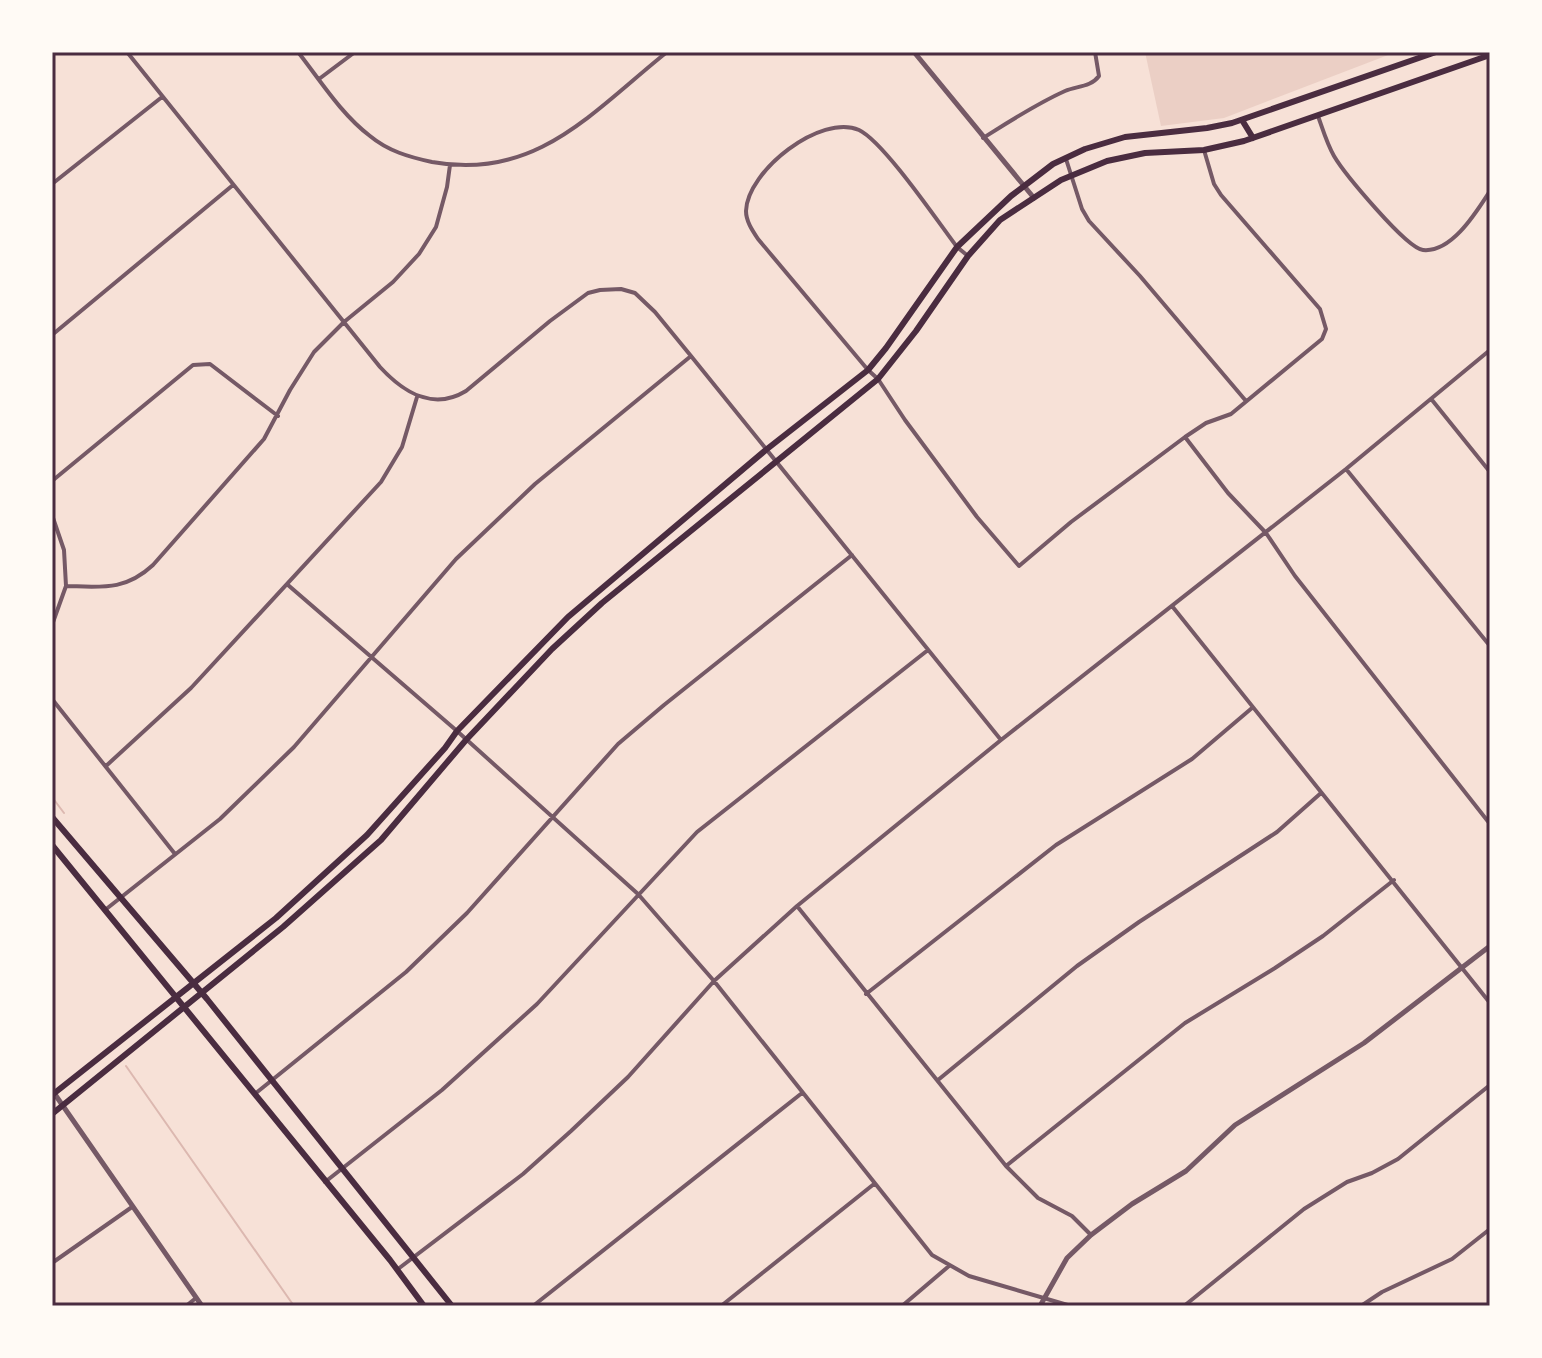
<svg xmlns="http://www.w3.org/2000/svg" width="1542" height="1358" viewBox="0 0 1542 1358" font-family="'Space Grotesk',sans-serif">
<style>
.green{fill:#ebcfc5}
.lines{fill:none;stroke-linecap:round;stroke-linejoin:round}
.stream{stroke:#dcb8b0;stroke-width:2}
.minor{stroke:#755966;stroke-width:4}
.tertiary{stroke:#755966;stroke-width:5}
.secondary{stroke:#4a2c40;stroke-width:6}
.neatline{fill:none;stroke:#4a2c40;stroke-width:3}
</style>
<rect width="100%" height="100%" fill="#f7e1d7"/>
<path class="green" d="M1145 52H1396L1224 118 1161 126Z"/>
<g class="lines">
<path class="stream" d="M52 797 64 813
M126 1066 294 1306"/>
<path class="minor" d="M127 52 380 367C404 393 433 411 466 391L550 321 588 293 600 290 621 289 635 293 655 312 691 356 1001 740
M298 52C320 80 341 114 370 136 388 151 409 157 432 162 536 181 592 112 667 52
M319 79 355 52
M1318 116C1323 130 1327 144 1334 156 1344 173 1406 248 1423 250 1452 253 1477 211 1490 191
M983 138C1010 121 1036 104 1065 91 1077 86 1091 87 1099 76L1095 52
M1066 159 1082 209 1089 221 1140 276 1246 401
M52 184 162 97
M968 256 957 247C938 222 884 142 859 130 821 113 747 171 746 211 746 221 752 230 758 239L868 370 878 379 905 420 977 517 1019 566 1071 522 1185 437 1206 423 1231 414 1322 339 1326 329 1320 309 1221 195 1214 184 1204 150
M52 335 233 185
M1432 400 1490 472
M1185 437 1228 493 1266 533 1295 576 1490 824
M1346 469 1490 646
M52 481 193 365 210 364 278 416
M52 515 64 550 66 586 52 625
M288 585 457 731 638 894 714 981 932 1255 969 1276 1071 1306
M66 586C102 587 125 591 153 565L264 439 290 390 314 352 344 322 393 282 419 254 436 227 447 187 450 165
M1172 606 1490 1003
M52 699 175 854
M106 766 191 688 381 482 402 447 417 397
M797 906 1006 1166 1038 1198 1072 1216 1091 1235
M105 910 220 819 294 747 456 559 535 484 691 356
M866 994 1056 845 1192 759 1252 708
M938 1080 1077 966 1139 922 1277 832 1321 793
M256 1093 406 972 467 913 618 744 664 705 852 555
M1006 1166 1185 1023 1275 968 1323 936 1394 880
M325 1182 442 1090 537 1004 697 832 928 650
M52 1263 132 1207
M398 1269 523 1174 571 1131 628 1077 714 981 797 906 1001 740 1346 469 1490 350
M186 1306 196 1298
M533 1306 802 1093
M721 1306 874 1184
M902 1306 949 1266
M1184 1306 1304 1209 1347 1182 1372 1173 1398 1159 1490 1085
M1361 1306 1382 1292 1452 1259 1490 1229"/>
<path class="tertiary" d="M914 52 1034 198
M54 1093 202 1306
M1040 1306 1067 1258 1091 1235 1132 1204 1186 1171 1235 1125 1364 1043 1490 946"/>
<path class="secondary" d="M1242 120 1253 138
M52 817 207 999 452 1306
M52 845 390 1260 424 1306
M52 1095 276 918 367 835 445 748 457 731 568 617 767 449 868 370 886 348 957 247 1011 196 1053 164 1085 149 1125 137 1207 128 1232 123 1436 52
M52 1114 283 927 381 840 466 740 552 649 602 603 878 379 916 331 968 256 1000 220 1061 180 1107 161 1145 153 1204 150 1244 141 1490 55"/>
</g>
<rect width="1542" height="1358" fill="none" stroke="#fffaf5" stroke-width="108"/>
<rect x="54" y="54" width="1434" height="1250" class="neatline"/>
</svg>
